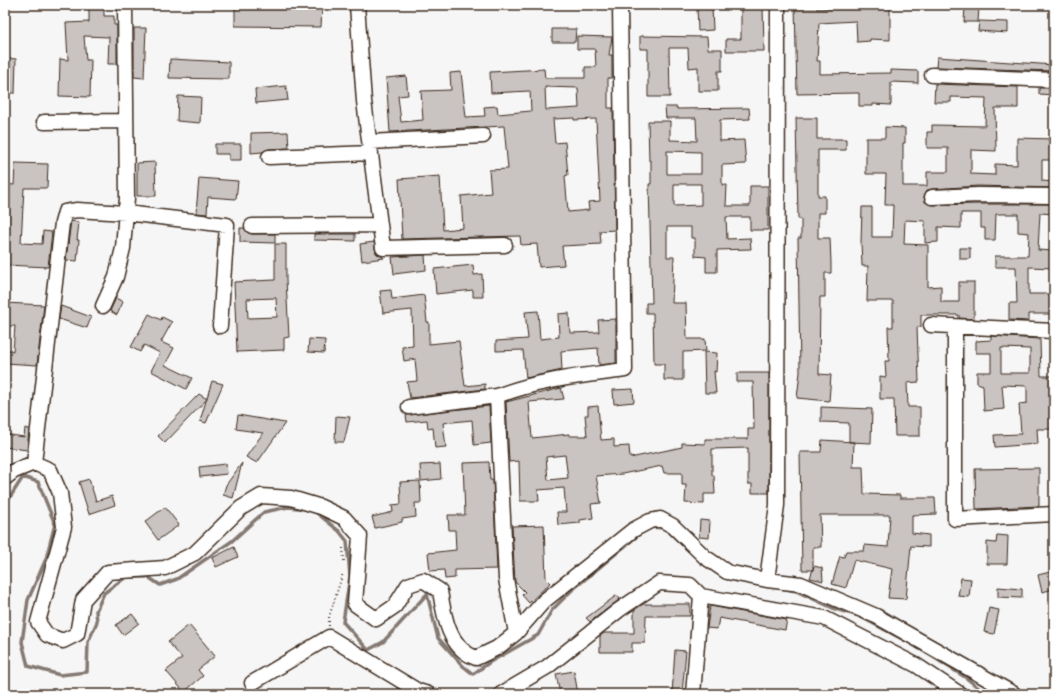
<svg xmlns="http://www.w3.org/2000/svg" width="1059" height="699" viewBox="0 0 1059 699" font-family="Pangolin,sans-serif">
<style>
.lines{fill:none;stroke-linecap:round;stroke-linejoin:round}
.stream{stroke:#847972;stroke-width:3.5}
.building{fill:#c9c3c1;stroke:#3b2a1e;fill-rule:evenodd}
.minor-casing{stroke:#3b2a1e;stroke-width:17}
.path{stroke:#3b2a1e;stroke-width:2;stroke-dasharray:1 3;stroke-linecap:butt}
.minor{stroke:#fff;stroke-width:14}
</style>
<rect width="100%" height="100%" fill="#f7f6f6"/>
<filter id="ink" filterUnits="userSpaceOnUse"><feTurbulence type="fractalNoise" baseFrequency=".025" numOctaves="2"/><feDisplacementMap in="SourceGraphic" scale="8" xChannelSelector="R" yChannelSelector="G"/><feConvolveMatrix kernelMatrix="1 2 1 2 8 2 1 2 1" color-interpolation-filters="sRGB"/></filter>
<g filter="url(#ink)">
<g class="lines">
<path class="stream" d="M5 505 23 477 38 482 55 524 46 559 28 600 22 642 28 666 60 675 87 672 88 642 97 622 96 611 104 593 126 577H148L160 585 177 579 232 541 264 512 288 507 307 509
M313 510 339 531 347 541 350 576 343 622 368 650 383 642 427 594 438 638 463 666 473 674 490 662 538 635 552 610 571 591 642 532
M648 527 665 528 686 548
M781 588 796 591 835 609 859 616 906 641
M917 647 965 677 986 694"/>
</g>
<path class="building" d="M89 5H104V16H114V25H117V64H108L109 37 84 36 86 60H91L90 97 59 96 60 59 68 60 66 23 89 22Z
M741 5H763L764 51H726V39H741Z
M795 5H817V9L890 5V40L870 39V41L857 42 856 21 819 23 817 61H820V74L891 73V70L918 71V83L891 82V105L873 104V106H859V93L797 94Z
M235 6 322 7 321 27 235 26Z
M697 7H712L713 30 698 31Z
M965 7H979L978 22H964Z
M979 21 1008 22V33L978 31Z
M134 28H146L144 78 134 77Z
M552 29H576L575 42H552Z
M577 36 612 37 609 55H612V78H608V108H613L615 230 600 231 601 244 562 246 564 265 539 267 537 244 521 245 520 236 402 239 399 179 440 176 443 230 463 228 461 196 491 193 489 170 508 169 504 126 390 132 386 78 406 76 408 95 398 96 401 122 423 120 421 91 451 90 450 73 461 72 466 117 485 116 484 107 497 106 498 114 531 111 530 91 491 93 490 72 544 69 545 78H585V67H596L595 49H577ZM545 87 578 88 579 108 546 110ZM574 118V120L596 119 600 201 588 202 589 210 568 212 565 176 568 175 565 142 555 143 553 119Z
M640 36 707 37 708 49H722V71H718V91H698V67L689 68 688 48H669L670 97H648V49H640Z
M937 57 1054 65V71L936 67Z
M5 58 16 59 15 93H5Z
M170 59 229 62V79L169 78Z
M935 84 1018 87V108H995L996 151 971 150V174L995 175V164L1017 165V138L1054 139V160H1042V181L1054 182V188L978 186 932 189 927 190 924 197 925 202 932 205 978 204H1054V214L1040 213 1038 250 1054 251V268L1029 267V294H1052V314H1029V321L1009 320V303H1017L1016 267H995V256H1028L1029 233 1018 232V214H996L995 240H985V228H981V213H961V228L938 227V242L925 243V221L905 220 904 244 928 245V287L941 286V302H959V282H974V319L959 318V315H921V327H917L919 382 907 383 908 407H920V436H895L894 399H880V376L886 377 885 361H889L888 327H893V301H867L868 266H862L861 242 862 207H872V237H892L893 205H885L886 174H866V138H885V127L905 128V143H903V186H927V172H948V148H927V132H932V125L985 126 986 98 951 97V102H934Z
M286 86 288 100 256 103 255 89Z
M1039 88H1054V95L1039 94Z
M178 96 201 97 200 123 177 121Z
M665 107H677V109L749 108 750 119 720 120V141L744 140 745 153 746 164 722 165V185H727L726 206H750V186H768V230H750V217H726L727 239 750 238 751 249 717 250V272H706V257L695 256V238H691V227H667V257H674L672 303H686L687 339H705L706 351 683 352V380H664V364H654L653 313H646V303H652L649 184H651V161H649L648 121H670V140L697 141 696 118H666ZM667 151 701 152V174H667ZM674 184H701V205L674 206Z
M796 118H817V139H846V150H818V196H825V213H818V238H830L831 263V273H825V297H820L819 374 831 375 829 401 797 398 800 372 798 238H801V219H798Z
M288 132 289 148 269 149 262 152 251 153V133Z
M215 144H241V160H229V154H215Z
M155 162 156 196H137V163Z
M15 163 48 164 47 188H24L21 243 42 244 43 231 52 232 48 267 5 265V184L14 185Z
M199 178 238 181 236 199 208 197 207 214 196 213Z
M71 221 79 222 77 240H79L77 261 66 260Z
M240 228H244L248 233 252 234H275V243L240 242Z
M314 234H355V241L314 240Z
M374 242 376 253 384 258 362 261 360 244Z
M275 244H286V280L289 337 284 338V350L237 352 234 282 275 280ZM276 298 277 317 248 318 247 299Z
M960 248H970V259H960Z
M425 255 426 270 394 274 392 257Z
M473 265 474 275 482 274 483 297H473V290L436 294 434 269Z
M391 290 392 299 424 295 427 322H429V344L459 341 465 386 485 384V389L410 398 407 382 417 381 415 359 404 361 402 347 413 346 412 310 383 313 380 291Z
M116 298 123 302 117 315 110 311Z
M5 303 44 305 37 365 5 363V349L13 351 15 326H5Z
M61 306 91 317 87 328 59 319Z
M538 311 540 339 559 337 558 314 569 313 570 333 599 332 598 320 616 319V363L599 365 598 348 561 351 562 370 526 378 523 350 496 351V341L528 339 525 312Z
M149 314 161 320 162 317 172 322 161 342 174 348 165 365 192 378 186 389 151 371 160 353 144 345 140 352 131 347Z
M991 336 1040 339 1041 376H1054V429H1037L1038 444 995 447 994 435 1021 434 1019 404 1027 403V386L1002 385 1004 409 984 411 983 385 977 383V372H991V353H976V341L991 340ZM1001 348 1030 349V373H1001Z
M309 339 325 340 324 353 308 352Z
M704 352 717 353 716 372 714 371 716 393H705Z
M737 373H769V493H752V484H748V448L712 449V475H714L715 494H704V504L685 503 686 485H682V473H664L662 466 622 474 596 476 601 503 591 504 593 518 580 520V523L558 525 557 512H566L564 488 538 490 539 501H520L519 461 509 462 506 402 561 388 564 399 529 402 532 438 569 434V436H587L585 415H588V407L598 406 601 440 614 439V447L629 446 630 458 682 447V443L705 444V439H748V429H754L753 382H737ZM565 455 568 478 548 480 546 457Z
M212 381 223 384 206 423 200 421Z
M633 389 634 402 614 404 613 390Z
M199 394 207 399 165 443 158 436Z
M489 406 491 443 474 445 472 420 443 423 446 447 435 448 433 428 428 429 427 420 407 422 406 415Z
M821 407 872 409 871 443 849 442V423L821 422Z
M238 415 285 423 257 463 246 457 263 433 236 429Z
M336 416 350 417 344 442H335Z
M25 428 29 429 27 450 5 447V434L24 437Z
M822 440 854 442 853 467H863L864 494 900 495V498H935L936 514 912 515V533L929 535V547L911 546 906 599 888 598 892 569 854 560 846 588 832 584 840 556 844 557 846 551H864L865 545 888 547 890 515H820L821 547H813V570H802L800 452H821Z
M489 462 490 480H493L497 569 455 570V578L445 579 444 570 430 571 428 553 456 550 455 530H449L448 515H465L463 463Z
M242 463 233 498 223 495 226 485Z
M226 464 227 474 200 477 199 467Z
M440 464 441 479 421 481 420 465Z
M1039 468V506L976 509 975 469Z
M89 479 96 501 112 496 115 505 89 514 79 482Z
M420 481 421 503H415L416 517 402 519V522L375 528 372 517 393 512 392 505 401 504 400 482Z
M165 507 179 525 158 540 145 522Z
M700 520 710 521 709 538 699 537Z
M544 525 546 579 550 583 529 603 522 595 525 592 515 582 512 526Z
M997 535 1008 536 1007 564H987V542L996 543Z
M234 547 238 557 216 567 212 558Z
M814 566 822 568 823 581 810 578Z
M1054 571V589L1042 592 1038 575Z
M961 578 971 579 969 597 958 596Z
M998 587 1022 589V598L998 597Z
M617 595 620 599 590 622 586 618Z
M643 604H690V616H646L645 643H632V652H600V636L604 633H634V610Z
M710 606 787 620 785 630 719 618 717 629 707 628Z
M989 608 999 610 994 634 984 632Z
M132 614 139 623 123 635 116 625Z
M189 625 215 656 198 670 203 676 184 692 166 671 182 658 168 642Z
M675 650 686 651 682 694H672Z
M574 671 578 694H560L556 674Z"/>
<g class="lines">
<g class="minor-casing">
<path id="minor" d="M357 5 364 101 383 248 505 245
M932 75 1054 80
M44 122 126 121
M370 142 483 136
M269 157 371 153
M932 197 978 195 1054 196
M252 226 380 225
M103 306 116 277 123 248 127 198 125 5
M931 325 1054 331
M955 327V519L1054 514
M409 407 497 396
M34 463 62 223 65 212 77 210 126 213 227 225 220 326
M5 478 14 471 34 463 50 470 60 493 64 527 38 622 47 635 63 641 77 634 83 600 108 572 165 568 195 553 241 508 261 496 291 498 321 507 344 518 360 536 355 604 376 619 395 606 408 585 423 580 440 591C444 617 449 648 476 658L497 648 516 633 544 601 633 530 650 521 660 519 673 526 705 557 727 572 767 580 801 584 876 616 1014 694
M767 580 777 505 778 5
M516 633 506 579 497 396C538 380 581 376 625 370L620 5
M252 683 329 637 418 691 428 694
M501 694 547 667 619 610 659 583 690 585 701 596 824 618 916 665 960 694
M693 694 701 596"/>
</g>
<path class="path" d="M343 548 344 561
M329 626V617L343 573"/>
<use href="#minor" class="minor"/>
</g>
</g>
<rect width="1059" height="699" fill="none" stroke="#fff" stroke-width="20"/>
<rect x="10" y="10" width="1039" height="679" fill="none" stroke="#3b2a1e" stroke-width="1.5" filter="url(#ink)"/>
</svg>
